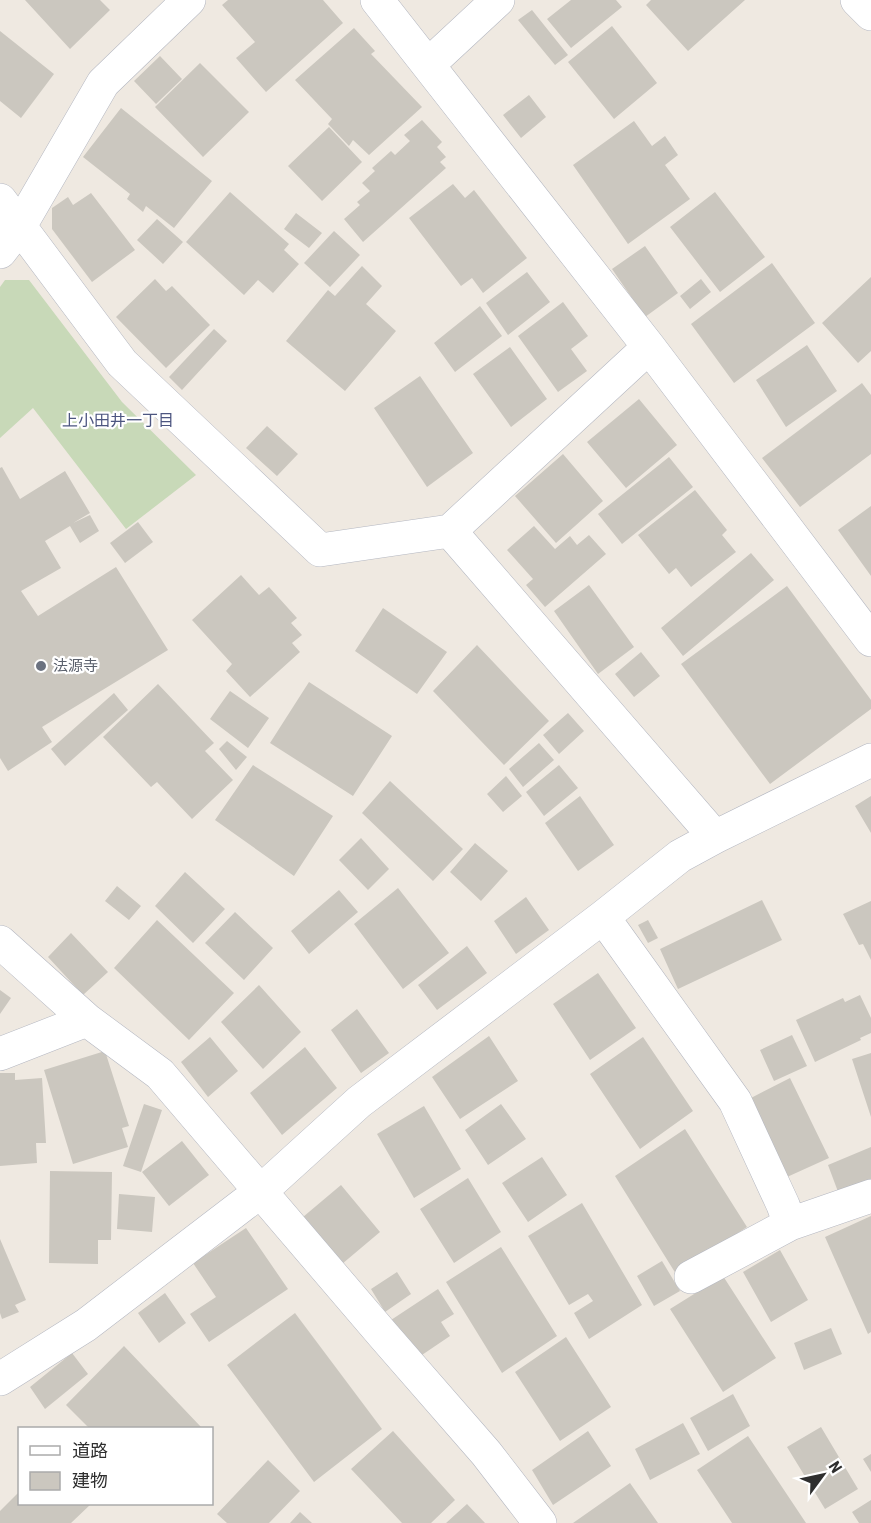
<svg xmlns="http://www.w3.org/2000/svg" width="871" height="1523" viewBox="0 0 871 1523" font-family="'Roboto Condensed','Noto Sans JP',sans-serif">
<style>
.cemetery{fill:#c8d9b8}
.building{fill:#cbc7bf}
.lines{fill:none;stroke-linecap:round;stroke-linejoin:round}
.street-casing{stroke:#b4b7c1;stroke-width:34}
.street{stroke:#fff;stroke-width:33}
.worship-dot{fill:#6b7280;stroke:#fff;stroke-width:2}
.labels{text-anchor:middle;stroke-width:4.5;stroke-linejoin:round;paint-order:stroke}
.worship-label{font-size:15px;fill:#5b616d;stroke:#fff;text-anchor:start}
.neighbourhood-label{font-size:16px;fill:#4d5680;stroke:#fff}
</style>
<rect width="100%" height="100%" fill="#efe9e1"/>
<path class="cemetery" d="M5 280H29L122 402 196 475 126 529 33 408 0 438V287Z"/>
<path class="building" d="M25 0H100L110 10 70 49Z
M228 0H323L343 23 266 92 236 58 255 42 222 5Z
M571 0H616L622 7 571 48 547 19Z
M651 0H745L688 51 646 5Z
M532 10 568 55 555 65 518 20Z
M612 26 657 83 614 119 568 62Z
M354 28 375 51 371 54 422 107 369 155 353 140 349 146 328 124 332 119 295 80Z
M0 31 54 74 21 118 0 101Z
M160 56 182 79 156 104 134 81Z
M200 63 249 112 203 157 155 107Z
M529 95 546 117 521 138 503 115Z
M121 108 212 181 174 228 146 206 143 212 127 199 130 194 83 157Z
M422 120 442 142 437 147 446 157 440 162 446 168 363 242 344 219 360 205 357 202 370 191 362 183 375 171 372 168 391 151 395 155 410 141 404 135Z
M634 121 652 146 665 136 678 155 665 165 690 199 628 244 573 165Z
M329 127 362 162 322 201 288 166Z
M453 184 465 198 474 190 527 258 483 293 472 278 461 286 409 218Z
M230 192 289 244 284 250 299 264 273 293 258 280 244 295 186 242Z
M715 192 765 257 720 292 670 227Z
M91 193 135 250 92 282 52 229V208L68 197 73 205Z
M296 213 322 233 309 248 284 229Z
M157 219 183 242 163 264 137 240Z
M334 231 360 255 330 287 304 263Z
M645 246 678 293 645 317 612 269Z
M772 263 815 323 734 383 691 324Z
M362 266 382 286 366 304 396 331 345 391 286 341 328 290 335 296Z
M527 272 550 302 508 335 486 303Z
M871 277V351L858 363 822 323Z
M155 279 166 291 172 286 210 325 166 368 116 317Z
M701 279 711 292 690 309 680 296Z
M563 302 588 336 571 349 587 371 558 392 518 336Z
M480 306 502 336 455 372 434 343Z
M214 329 227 341 182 390 169 377Z
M807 345 837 391 786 427 756 380Z
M510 347 547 399 511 427 473 374Z
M420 376 473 453 427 487 374 408Z
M862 383 871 395V454L800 507 762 458Z
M639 399 677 445 626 488 587 442Z
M267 426 298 454 277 476 246 448Z
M563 454 603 501 556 543 515 496Z
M669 457 693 487 622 544 598 514Z
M2 467 20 499 65 471 90 513 73 523 90 515 99 531 80 543 70 526 45 541 61 568 21 591 38 616 116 567 168 650 42 727 52 742 8 771 0 758V468Z
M695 490 727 530 722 535 736 552 691 587 676 568 669 574 638 535Z
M871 506V576L838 530Z
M138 522 153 542 125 563 110 543Z
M534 526 555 549 570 536 577 545 589 535 606 554 545 607 526 585 533 579 507 550Z
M751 553 774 580 683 656 661 628Z
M241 575 259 595 269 587 297 618 291 623 302 635 292 643 300 652 250 697 226 671 232 664 192 620Z
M589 585 634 647 598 674 554 611Z
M787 586 871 700V709L770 784 681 664Z
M383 608 447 652 417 694 355 651Z
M477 645 549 721 504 765 433 691Z
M641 652 660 676 634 697 615 674Z
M309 682 392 736 353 796 270 743Z
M158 684 214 743 205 751 233 780 192 819 157 782 151 787 103 737Z
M230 691 269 718 248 748 210 719Z
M114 693 128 710 65 766 51 749Z
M568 713 584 731 559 754 543 735Z
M227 741 247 757 236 770 219 749Z
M539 743 554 760 523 787 509 769Z
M253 765 333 816 294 876 215 820Z
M559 765 578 788 544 816 526 792Z
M506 776 522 796 503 812 487 794Z
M390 781 463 849 433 881 362 813Z
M580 796 614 845 578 871 545 823Z
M871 796V833L855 806Z
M361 838 389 869 368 890 339 860Z
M475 843 508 871 481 901 450 872Z
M185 872 225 909 193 943 155 906Z
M117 886 141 906 129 920 105 901Z
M398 888 449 953 403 989 354 924Z
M339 890 358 912 309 954 291 931Z
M526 897 549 930 516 954 494 921Z
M762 900 782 940 678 989 660 949Z
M871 901V960L863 944 859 945 843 914Z
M235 912 273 948 244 980 205 943Z
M157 920 234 993 189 1040 114 968Z
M648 920 658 938 648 943 638 925Z
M71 933 108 972 83 995 48 957Z
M467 946 487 973 437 1010 418 985Z
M598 973 636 1028 590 1060 553 1004Z
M259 985 301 1032 263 1069 221 1022Z
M0 990 11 998 0 1014Z
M860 995 871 1018V1033L860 1038 861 1040 815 1062 796 1020 843 998 845 1002Z
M357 1009 389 1053 361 1073 331 1030Z
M792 1035 807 1066 774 1081 760 1050Z
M489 1036 518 1081 460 1119 432 1077Z
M210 1037 238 1071 208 1097 181 1062Z
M643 1037 693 1111 640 1149 590 1074Z
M305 1047 337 1088 282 1135 250 1093Z
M105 1051 129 1126 122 1128 128 1147 73 1164 44 1070Z
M871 1053V1117L852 1059Z
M0 1073H15V1080L42 1078 46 1143H36L37 1163 0 1166Z
M790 1078 829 1158 787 1177 749 1099Z
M144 1104 162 1110 141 1172 123 1166Z
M501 1104 526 1139 488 1165 465 1130Z
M424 1106 461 1169 414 1198 377 1134Z
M685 1129 747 1227 676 1274 615 1176Z
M182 1141 209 1175 169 1206 142 1172Z
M871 1147V1183L840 1197 828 1165Z
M542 1157 567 1195 528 1222 502 1183Z
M50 1171 112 1172 111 1240H98V1264L49 1263Z
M468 1178 501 1232 454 1263 420 1209Z
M341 1185 380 1232 342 1264 303 1217Z
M119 1194 155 1197 152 1232 117 1229Z
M582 1203 642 1305 589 1339 574 1313 593 1301 588 1294 569 1305 528 1236Z
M871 1216V1332L868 1334 825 1237Z
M246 1228 288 1289 209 1342 190 1314 216 1297 193 1263Z
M0 1239 26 1300 15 1305 19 1312 2 1319 0 1313Z
M501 1247 557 1336 502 1373 446 1282Z
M780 1250 808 1300 771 1322 743 1272Z
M662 1261 680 1291 654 1306 637 1276Z
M397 1272 411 1294 385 1312 371 1289Z
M723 1276 776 1358 723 1392 670 1309Z
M438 1289 454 1314 441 1322 450 1336 416 1359 391 1320Z
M165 1293 186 1323 159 1343 138 1313Z
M295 1313 382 1429 314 1482 227 1365Z
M831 1328 842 1354 804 1370 794 1343Z
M566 1337 611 1407 560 1441 515 1372Z
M124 1346 201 1427 200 1428H89L66 1405Z
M72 1353 88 1374 45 1409 30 1387Z
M733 1394 750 1426 708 1451 690 1418Z
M683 1423 700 1454 650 1480 635 1449Z
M821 1427 858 1489 825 1509 787 1447Z
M393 1431 455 1500 431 1523H402L351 1469Z
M588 1431 611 1466 553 1505 532 1470Z
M748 1436 806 1523H732L697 1470Z
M871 1454V1472L863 1459Z
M268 1460 300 1491 269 1523H227L217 1514Z
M630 1483 658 1523H573Z
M20 1491V1504H91L71 1523H0V1511Z
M871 1500V1523H859L852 1512Z
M467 1504 485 1523H446Z
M300 1512 312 1523H290Z"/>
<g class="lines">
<g class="street-casing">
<path id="street" d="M377 0 649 347 871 640
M857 0 871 14
M428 65 498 0
M0 200 122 363 320 550 450 531 649 347
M0 252 20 226 103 83 189 0
M450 531 715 837
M603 917 735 1101 783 1205 790 1224
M0 942 87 1020 160 1074 384 1336 486 1453 540 1523
M0 1054 87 1020
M691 1277 790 1224 871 1196
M0 1379 86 1325 261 1191 359 1102 603 917 680 856 715 837 871 760"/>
</g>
<use href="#street" class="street"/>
</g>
<circle class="worship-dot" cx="41" cy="666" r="6"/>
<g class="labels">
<g class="worship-label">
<text x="53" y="671">法源寺</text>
</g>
<g class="neighbourhood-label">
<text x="118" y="426">上小田井一丁目</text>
</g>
</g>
<rect x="18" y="1427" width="195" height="78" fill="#ffffff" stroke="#ababab" stroke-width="1.5"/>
<rect x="30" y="1446" width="30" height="9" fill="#ffffff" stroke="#ababab" stroke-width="1.5"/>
<text x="72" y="1457" font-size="18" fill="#2e2e2e">道路</text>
<rect x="30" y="1472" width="30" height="18" fill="#cbc7bf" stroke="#ababab" stroke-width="1.5"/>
<text x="72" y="1487" font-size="18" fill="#2e2e2e">建物</text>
<g transform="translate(823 1475) rotate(57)" stroke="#ffffff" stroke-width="4.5" paint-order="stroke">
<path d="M0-4.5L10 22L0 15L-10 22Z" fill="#2e2e2e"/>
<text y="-9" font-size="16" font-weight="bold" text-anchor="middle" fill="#2e2e2e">N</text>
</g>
</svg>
